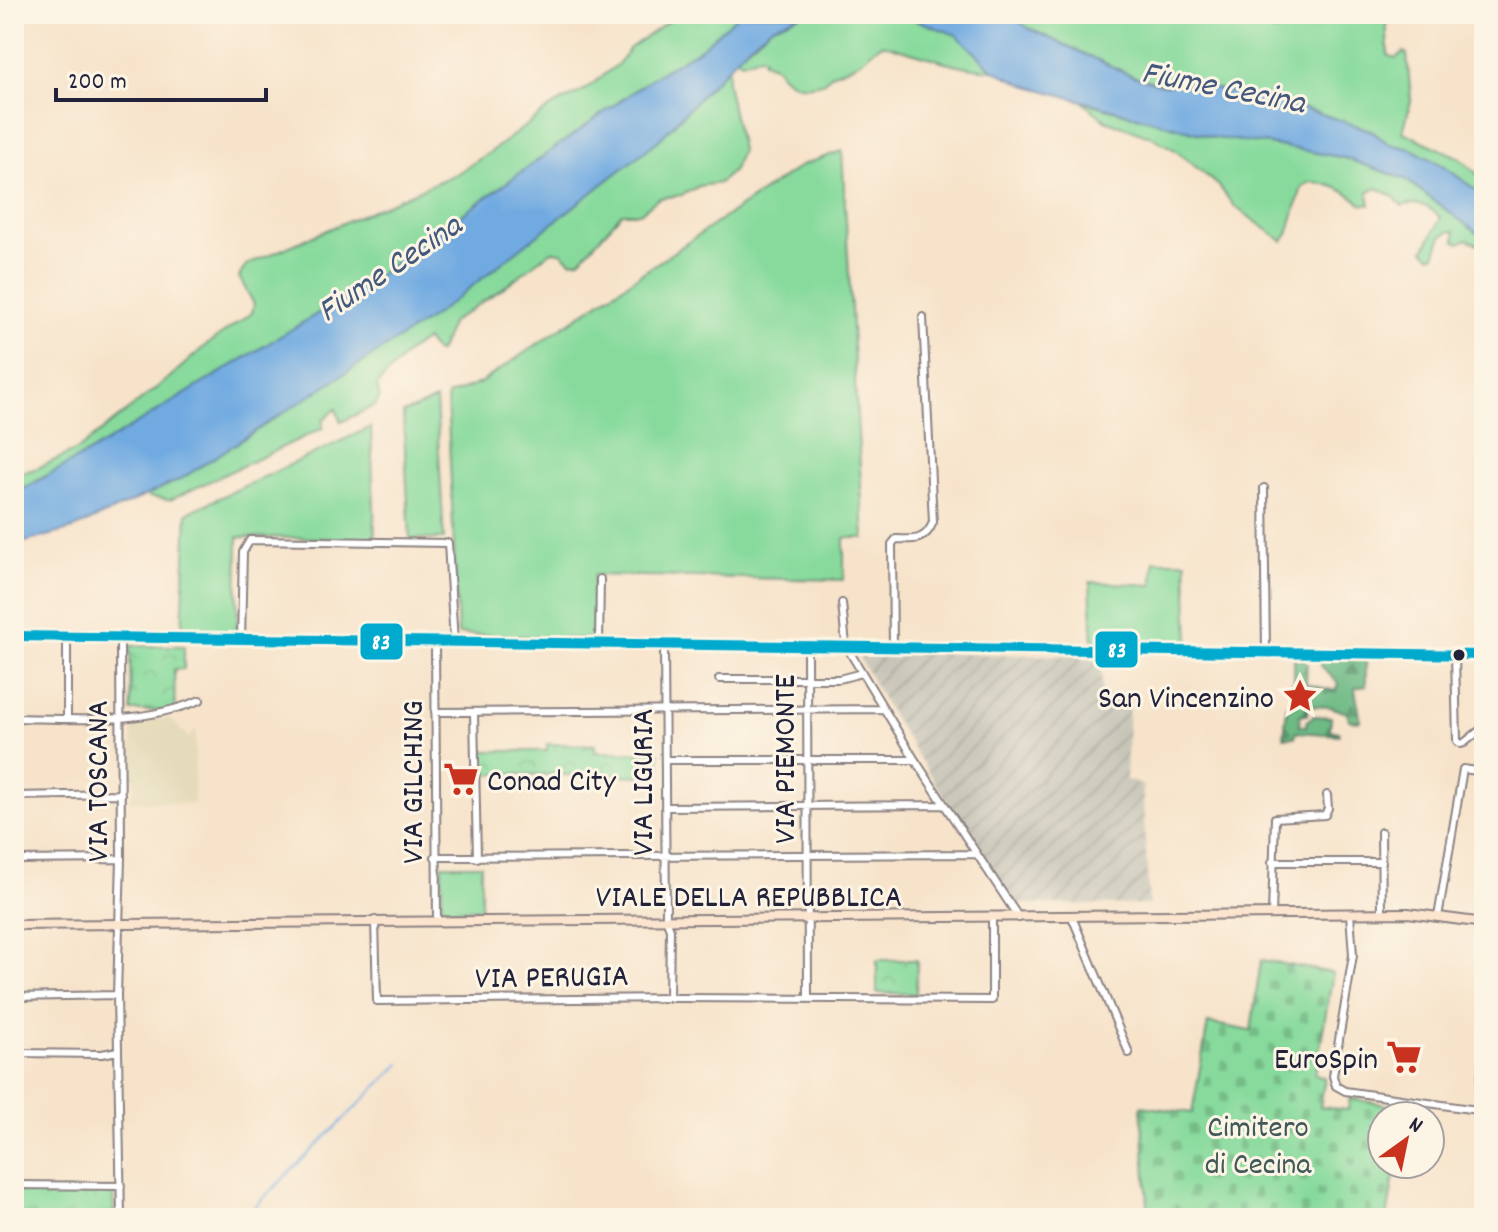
<svg xmlns="http://www.w3.org/2000/svg" width="1498" height="1232" viewBox="0 0 1498 1232" font-family="Dekko,sans-serif">
<style>
.built{fill:#e5dbba}
.industrial{fill:url(#industrial-furrows)}
.green{fill:#87da9c;stroke:#547e6c;stroke-width:2}
.forest{fill:url(#forest-firs);stroke:#486e60;stroke-width:2}
.cemetery{fill:url(#cemetery-stones);stroke:#547e6c;stroke-width:2}
.park{fill:url(#park-crowns);stroke:#547e6c;stroke-width:2}
.water{fill:#71aae1;stroke:#4a668e;stroke-width:2}
.lines{fill:none;stroke-linecap:round;stroke-linejoin:round}
.stream{stroke:#71aae1;stroke-width:2}
.street-casing{stroke:#8c8282;stroke-width:10}
.secondary-casing{stroke:#8c8282;stroke-width:12}
.street{stroke:#fff;stroke-width:6}
.secondary{stroke:#fce5cf;stroke-width:8}
.bus-1-casing{stroke:#fcf5e5;stroke-width:16}
.bus-1{stroke:#00a9ce;stroke-width:10}
.bus-dot{fill:#22223b;stroke:#fcf5e5;stroke-width:3}
.labels{text-anchor:middle;stroke-width:6;stroke-linejoin:round;paint-order:stroke}
.poi-label{font-size:32px;fill:#22223b;stroke:#fcf5e5;text-anchor:end}
.street-label{font-size:32px;fill:#22223b;stroke:#fcf5e5}
.park-label{font-size:32px;fill:#405958;stroke:#fcf5e5}
.water-label{font-size:34px;font-style:italic;fill:#42587d;stroke:#fcf5e5}
.line-badge{stroke:#fcf5e5;stroke-width:3}
.badge-label{font-size:22px;text-anchor:middle;font-weight:bold;fill:#fff}
</style>
<defs>
<pattern id="industrial-furrows" width="10" height="10" patternUnits="userSpaceOnUse" patternTransform="scale(2)"><rect width="10" height="10" fill="#c7c5b8"/><path d="M-1 1l2-2M0 10L10 0M9 11l2-2" fill="none" stroke="#aba99f"/></pattern>
<pattern id="forest-firs" width="22" height="20" patternUnits="userSpaceOnUse" patternTransform="scale(2)"><rect width="22" height="20" fill="#6dba84"/><path d="M5 1l3.5 6h-7zM16 11l3.5 6h-7z" fill="#59976d"/></pattern>
<pattern id="cemetery-stones" width="16" height="16" patternUnits="userSpaceOnUse" patternTransform="scale(2)"><rect width="16" height="16" fill="#87da9c"/><path d="M2 7V4a2 2 0 0 1 4 0v3zM10 15v-3a2 2 0 0 1 4 0v3z" fill="#74bb87"/></pattern>
<pattern id="park-crowns" width="20" height="18" patternUnits="userSpaceOnUse" patternTransform="scale(2)"><rect width="20" height="18" fill="#87da9c"/><path d="M2 6a3 3 0 1 1 6 0M12 15a3 3 0 1 1 6 0" fill="none" stroke="#74bb87"/></pattern>
</defs>
<rect width="100%" height="100%" fill="#fcf5e5"/>
<filter id="ink" filterUnits="userSpaceOnUse"><feTurbulence type="fractalNoise" baseFrequency=".0125" numOctaves="2"/><feDisplacementMap in="SourceGraphic" scale="16" xChannelSelector="R" yChannelSelector="G"/><feConvolveMatrix kernelMatrix="1 2 1 2 8 2 1 2 1" color-interpolation-filters="sRGB"/></filter>
<filter id="wash" filterUnits="userSpaceOnUse"><feTurbulence type="fractalNoise" baseFrequency=".006" numOctaves="4" result="noise"/><feDisplacementMap in="SourceGraphic" scale="32" xChannelSelector="R" yChannelSelector="G"/><feGaussianBlur stdDeviation="1.8" result="paint"/><feColorMatrix in="noise" values="0 0 0 0 0 0 0 0 0 0 0 0 0 0 0 0 0 1.4 0 .05"/><feComposite in="paint" operator="in"/></filter>
<g filter="url(#wash)">
<rect width="100%" height="100%" fill="#f7e3ca"/>
<path class="built" d="M169 718 189 738 196 729 194 804 131 801 135 783 132 779V722Z"/>
<path class="industrial" d="M863 652 1080 656 1083 659 1101 660 1102 696 1129 697 1126 780 1142 785 1149 905 1013 904 891 714 860 659Z"/>
<path class="green" d="M679 14H739L701 48 652 78 366 284 90 452 14 494V475L38 468 79 449 169 378 205 346 252 313 254 304 239 277 246 265 456 174 492 151 551 107 586 89 618 64 630 48Z
M803 14H899L957 35 993 70C954 68 919 53 883 44 872 48 867 58 857 63 845 71 832 69 825 82 803 89 788 86 776 67L763 62 764 58 760 56 742 62 735 58 771 27Z
M1008 14H1265L1269 28 1273 31 1288 29 1293 22 1288 14H1386L1388 56 1396 58 1403 52 1407 54 1411 101 1403 132 1458 157 1484 180V196L1442 165 1411 149 1389 144 1370 130 1281 101 1189 84 1163 85 1133 76 1030 29Z
M729 65 727 83 741 150 733 171 719 183 699 186 682 195 659 198 640 213H622L580 260 571 261 561 252 552 251 499 291 452 322 439 352 435 351 426 340 409 351 379 383 377 388 380 397 376 405 341 422 336 409 323 420V428L170 500 149 497 147 494 181 479 659 140Z
M1083 102 1216 138 1269 144 1345 158 1405 179 1484 238V247L1467 239 1459 243 1455 241V232L1450 231 1442 236 1435 255 1431 256 1424 250 1441 218C1430 206 1417 201 1402 206L1393 196 1377 188 1368 191 1370 205 1361 204C1349 191 1329 183 1310 182L1302 187 1288 234 1283 241 1234 206 1218 185 1175 150 1150 136 1105 120Z
M842 151 864 538H844V580L594 575 592 639 458 634 447 396 480 383 802 165Z
M436 400 444 539H410L403 413Z
M371 427 375 539 238 537 237 632 182 631 187 513Z
M1154 561H1186L1189 643H1093L1090 582 1153 585Z
M442 865H481V909H442Z"/>
<path class="forest" d="M1294 659H1307L1306 684 1336 691 1338 683 1321 666 1322 659H1366V686L1355 688C1356 700 1360 708 1360 721L1349 720 1347 713 1331 707 1308 706 1307 715H1300L1299 726H1306L1307 721 1313 716 1331 717 1330 730 1339 732V735L1296 732 1295 737H1284L1287 706 1296 705V691H1289L1290 683H1294Z"/>
<path class="cemetery" d="M1261 960 1333 973 1315 1075 1325 1078 1320 1107 1348 1110 1350 1098 1406 1109 1404 1116H1382V1164H1396L1387 1218H1149L1141 1106 1192 1113 1208 1023 1251 1031Z"/>
<path class="park" d="M130 646H184V669H174L175 711H131Z
M547 744 595 745V752L660 753V776L482 774V751H547Z
M877 960H917L916 994 877 993Z
M14 1191 113 1192 114 1218H14Z"/>
<path class="water" d="M739 14H803L771 27 749 45 659 140 434 316 181 479 73 529 14 545V494L90 452 366 284 652 78 701 48Z
M899 14H1008L1030 29 1133 76 1163 85 1189 84 1281 101 1370 130 1389 144 1411 149 1442 165 1484 196V238L1405 179 1345 158 1268 144 1216 138 1025 85 993 70 957 35Z"/>
<g class="lines">
<path class="stream" d="M243 1218 400 1064"/>
</g>
</g>
<g filter="url(#ink)">
<g class="lines">
<g class="street-casing">
<path id="street" d="M1264 488 1266 652
M842 603 846 646 915 760 1019 918
M14 636C504 645 994 646 1484 655
M120 638 121 859 117 995 121 1218
M241 640 243 552 250 540 448 543 454 643
M435 644 437 921
M599 644 600 579
M664 646 666 919 670 929 669 998
M807 647 808 998
M893 647 892 544 896 539C914 540 926 541 933 522L923 317
M1455 655 1457 741 1461 744 1464 743 1484 727
M719 679H839L862 673
M435 712 884 709
M474 713 477 858
M14 718C77 719 141 725 200 700
M67 719V637
M665 760H915
M14 796 121 794
M665 807 945 805
M1381 832 1382 913
M435 857 977 854
M14 860 121 859
M1272 862H1382
M1350 914 1353 955 1333 1076 1336 1086 1345 1091 1477 1110 1484 1054
M1272 915 1275 818 1325 815 1328 808 1327 795
M1072 917 1129 1053
M1438 917 1463 769 1484 772
M375 920 377 1001 675 998 992 1000V918
M14 997 117 995
M14 1053 102 1054 118 1051
M14 1185 121 1186"/>
</g>
<g class="secondary-casing">
<path id="secondary" d="M14 925 1408 913 1484 923"/>
</g>
<use href="#street" class="street"/>
<use href="#secondary" class="secondary"/>
<g class="bus-1-casing">
<path id="bus-1" d="M14 636C504 645 994 646 1484 655"/>
</g>
<use href="#bus-1" class="bus-1"/>
</g>
</g>
<defs>
<g id="sight-bare" transform="scale(2.76)"><path d="M0-6L1.8-2.2L6-1.7L2.9 1.2L3.7 5.4L0 3.3L-3.7 5.4L-2.9 1.2L-6-1.7L-1.8-2.2Z" fill="#c8321e" stroke="#fcf5e5" stroke-width="2.5" paint-order="stroke"/></g>
<g id="supermarket-bare" transform="scale(2.76)"><path d="M-6-5.5h2.5l.6 2H6L4.5 2H-2.5L-4.4-4H-6ZM-1.5 3.2a1.3 1.3 0 1 0 .1 0ZM3 3.2a1.3 1.3 0 1 0 .1 0Z" fill="#c8321e" stroke="#fcf5e5" stroke-width="2.5" paint-order="stroke"/></g>
</defs>
<g fill-rule="evenodd">
<use href="#sight-bare" x="1300" y="696"/>
<use href="#supermarket-bare" x="461" y="779"/>
<use href="#supermarket-bare" x="1404" y="1057"/>
</g>
<circle class="bus-dot" cx="1459" cy="655" r="7"/>
<g class="labels">
<g class="poi-label">
<text x="1274" y="707">San Vincenzino</text>
<text x="487" y="790" text-anchor="start">Conad City</text>
<text x="1378" y="1068">EuroSpin</text>
</g>
<g class="street-label">
<text transform="translate(783 759) rotate(-90)" y="11">VIA PIEMONTE</text>
<text transform="translate(96 781) rotate(-90)" y="11">VIA TOSCANA</text>
<text transform="translate(411 782) rotate(-90)" y="11">VIA GILCHING</text>
<text transform="translate(641 782) rotate(-90)" y="11">VIA LIGURIA</text>
<text x="749" y="906">VIALE DELLA REPUBBLICA</text>
<text transform="translate(552 975) rotate(-1)" y="11">VIA PERUGIA</text>
</g>
<g class="park-label">
<text x="1258" y="1136">Cimitero<tspan x="1258" dy="37">di Cecina</tspan></text>
</g>
<g class="water-label">
<text transform="translate(1224 85) rotate(11)" y="12">Fiume Cecina</text>
<text transform="translate(388 266) rotate(-34)" y="12">Fiume Cecina</text>
</g>
</g>
<g class="line-badge">
<rect x="359" y="622" width="45" height="39" rx="8" fill="#00a9ce"/>
<rect x="1094" y="630" width="45" height="39" rx="8" fill="#00a9ce"/>
</g>
<g class="badge-label">
<text x="381" y="649">83</text>
<text x="1117" y="657">83</text>
</g>
<rect width="1498" height="1232" fill="none" stroke="#fcf5e5" stroke-width="48"/>
<g transform="translate(1406 1140) rotate(33)"><circle r="38" fill="#fcf5e5" stroke="#a5a1a1" stroke-width="2"/>
<path d="M0-6L14 30L0 20L-14 30Z" fill="#c8321e"/>
<text y="-12" font-size="22" font-weight="bold" text-anchor="middle" fill="#22223b">N</text>
</g>
<path d="M56 88v12h210v-12" fill="none" stroke="#22223b" stroke-width="4"/>
<text x="68" y="88" font-size="24" fill="#22223b" stroke="#fcf5e5" stroke-width="6" paint-order="stroke">200 m</text>
</svg>
